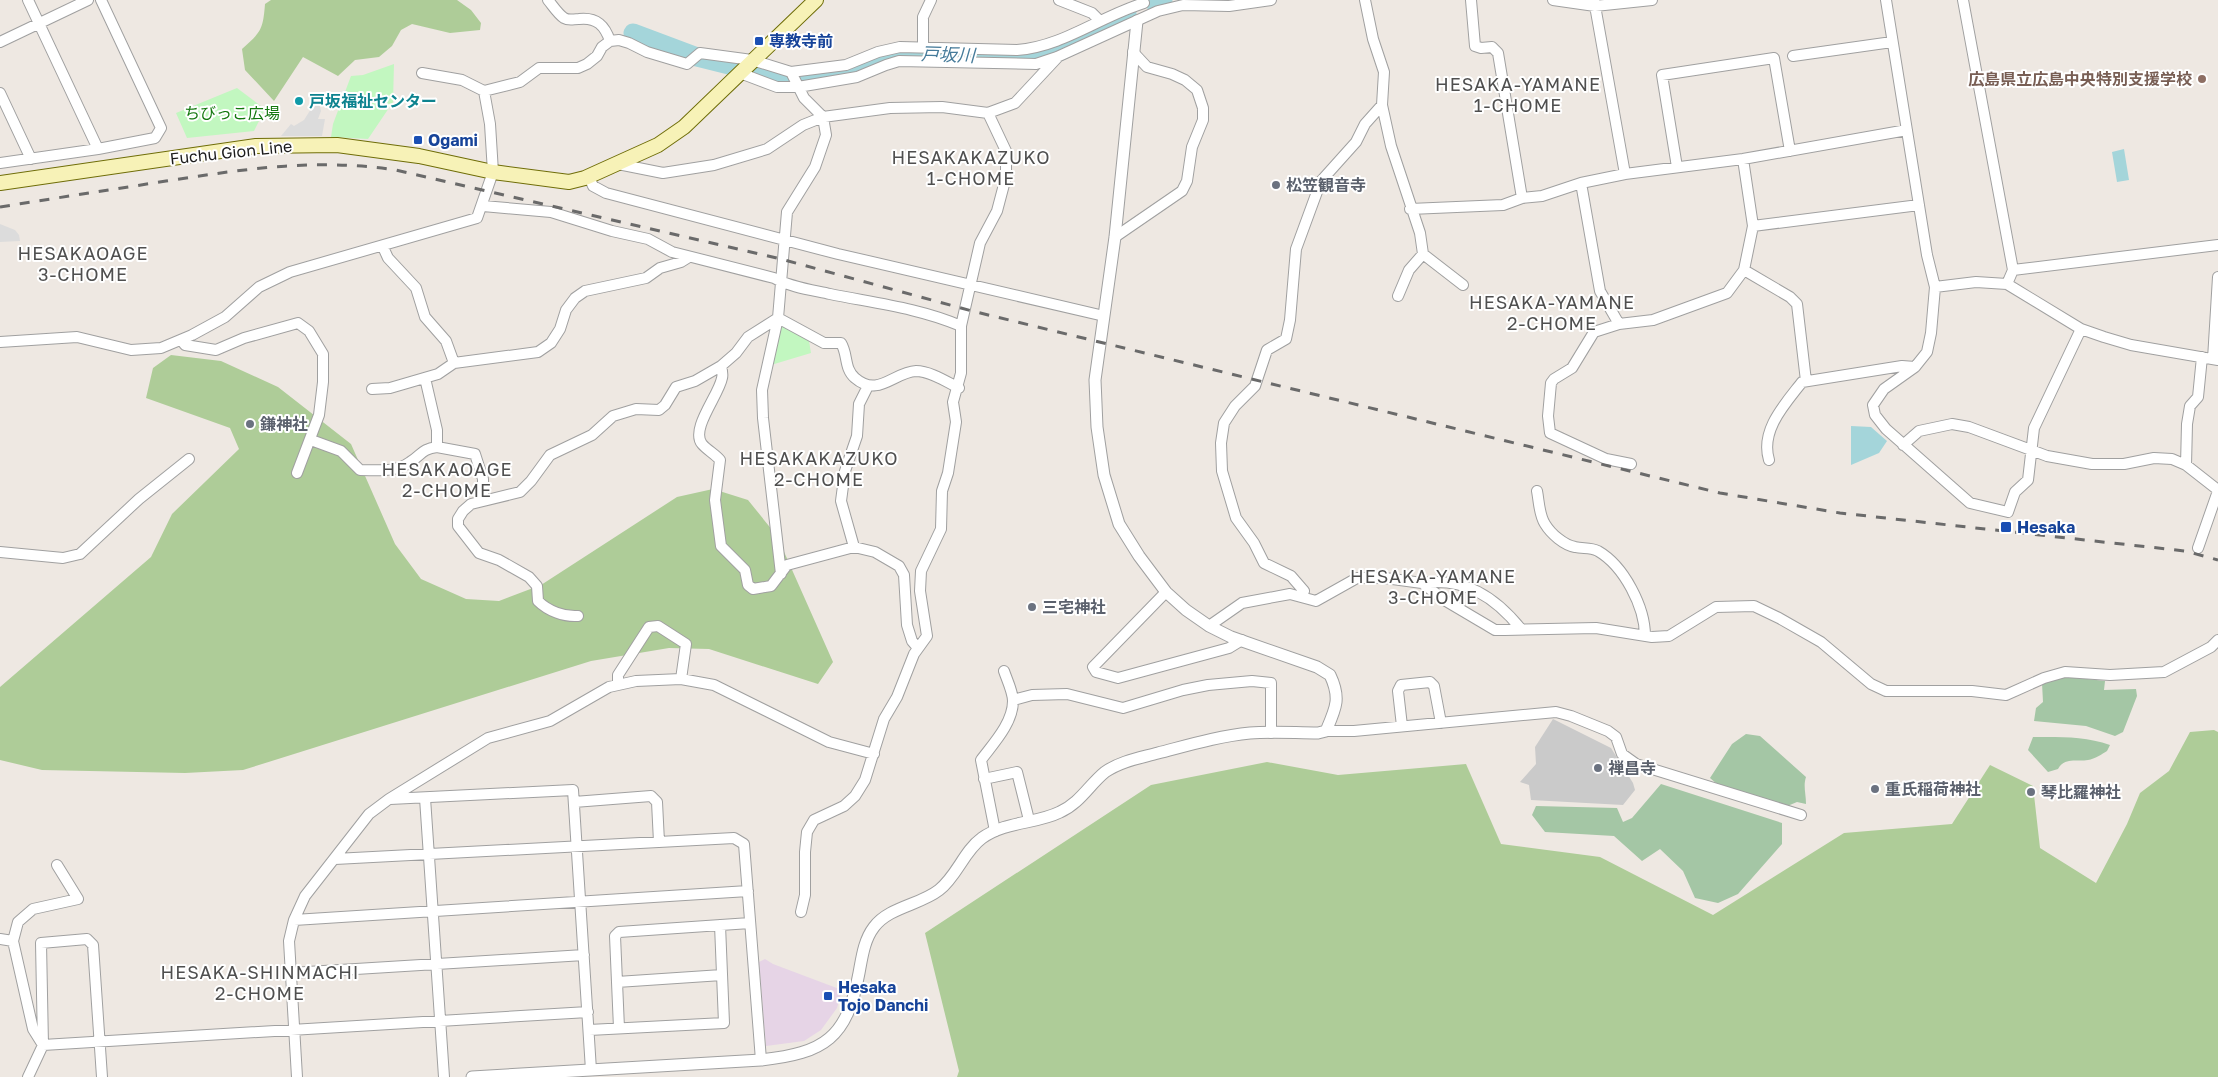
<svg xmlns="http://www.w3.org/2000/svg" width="2218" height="1077" viewBox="0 0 2218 1077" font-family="'Golos Text','Noto Sans JP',sans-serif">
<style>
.industrial{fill:#e6d4e6}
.religious{fill:#cacaca}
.forest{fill:#aecc98}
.cemetery{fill:#a4c6a5}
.park{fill:#c2f7c0}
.parking{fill:#dcdcdc}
.water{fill:#a4d5da}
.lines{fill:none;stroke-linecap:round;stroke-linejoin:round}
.river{stroke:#a4d5da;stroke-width:19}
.minor-casing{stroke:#a0a0a0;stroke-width:12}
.tertiary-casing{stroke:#a0a0a0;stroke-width:13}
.secondary-casing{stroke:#6f6d08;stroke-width:16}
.minor{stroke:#fff;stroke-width:10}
.tertiary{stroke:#fff;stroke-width:11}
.secondary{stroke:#f7f2b7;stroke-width:14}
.rail{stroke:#6a6a6a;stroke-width:3;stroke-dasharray:10 10;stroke-linecap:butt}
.transit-dot{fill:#1a4fb4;stroke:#fff;stroke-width:2}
.education-dot{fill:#8d6e63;stroke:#fff;stroke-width:2}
.culture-dot{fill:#0f9aa8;stroke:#fff;stroke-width:2}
.worship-dot{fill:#6b7280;stroke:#fff;stroke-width:2}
.labels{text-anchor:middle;stroke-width:4;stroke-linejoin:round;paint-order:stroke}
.transit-label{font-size:16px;font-weight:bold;fill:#164399;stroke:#fff;text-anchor:start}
.education-label{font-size:16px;font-weight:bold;fill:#785e54;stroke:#fff;text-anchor:end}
.culture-label{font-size:16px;font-weight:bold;fill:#0d838f;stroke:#fff;text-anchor:start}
.park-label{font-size:16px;fill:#13770e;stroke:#fff}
.street-label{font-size:16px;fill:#1c1c1c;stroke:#fff}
.worship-label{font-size:16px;font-weight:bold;fill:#5b616d;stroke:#fff;text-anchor:start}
.water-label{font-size:18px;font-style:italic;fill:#467b9a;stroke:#fff}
.neighbourhood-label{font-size:18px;letter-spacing:1px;fill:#4f4f4f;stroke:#fff}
</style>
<rect width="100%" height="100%" fill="#eee8e2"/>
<path class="industrial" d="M765 959 773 964 842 990 837 1008 821 1030 804 1041 766 1046 759 962Z"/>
<path class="religious" d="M1553 719 1611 748 1633 783 1635 790 1623 805 1531 800 1529 785 1520 782 1536 764 1535 747Z"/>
<path class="forest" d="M271 0H457L471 10 481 23 480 30 450 33 412 24 401 30 392 46 379 57 355 60 338 76 303 57 274 101 245 70 242 49C261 32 263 30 265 4Z
M171 355 221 361 278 387 351 444 395 544 421 579 466 599 499 601 541 585 677 497 713 489 748 500 777 536 833 662 818 684 709 649 669 648 591 661 243 770 185 773 42 770 0 760V687L151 557 172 514 239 449 230 428 146 398 153 368Z
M2214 730 2218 732V1077H957L959 1071 925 933 1151 785 1267 762 1338 775 1466 764 1501 844 1600 857 1713 915 1844 833 1952 824 1990 765 2033 786 2040 848 2096 883 2127 824 2140 793 2169 771 2190 732Z"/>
<path class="cemetery" d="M2070 677 2105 681 2104 690 2136 689 2137 696 2123 732 2115 736 2086 726 2034 721 2036 708 2043 702 2042 683 2051 679Z
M1746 734 1760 736 1806 777C1803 786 1806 794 1806 804L1797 802 1785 807 1717 784 1710 778 1732 744Z
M2033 737C2059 737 2085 736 2110 745L2107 751C2102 754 2095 759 2088 760 2078 762 2064 757 2058 769L2048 772 2028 750Z
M1661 784 1782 823V844L1738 894 1718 903 1695 898 1683 871 1660 849 1642 861 1614 836 1545 832 1532 815 1536 806 1617 808 1623 822 1632 818Z"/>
<path class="park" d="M394 64 393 102 368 139 331 137 333 124 351 76 363 75Z
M237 88 265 109 254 131 187 138 176 113Z
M784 326 809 341 811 353 771 365 779 328Z"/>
<path class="parking" d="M318 98 321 111 318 119H325L322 136H281L291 124 294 126 304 120Z
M0 224 15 230 19 235 20 241 0 242Z"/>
<path class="water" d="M2124 149 2129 180 2117 182 2112 152Z
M1851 426 1871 427 1887 441 1879 453 1851 465Z"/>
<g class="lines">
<path class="river" d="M1154 2 1163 0
M633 33 697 57 733 66
M762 71 796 78 828 74 855 69 897 53 972 58H1029L1059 52 1084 39 1127 14"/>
<g class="minor-casing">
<path id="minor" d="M28 0 98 149
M548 0C553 6 558 14 564 18 569 21 573 19 579 19 597 17 605 26 610 41
M1059 0 1092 13 1099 20
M1365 0 1373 39 1384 72 1382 105 1391 146 1420 233 1423 254 1463 285
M1471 0 1475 46 1481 48 1492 47 1498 53 1522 198
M1553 0 1595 6 1652 0
M1594 0 1625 174
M1886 0 1927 255 1935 287 1931 333 1927 352 1915 367 1884 389 1873 405 1875 415 1886 429 1970 503 2008 512 2015 492 2028 480 2034 428 2081 329
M1963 0 2013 270 2007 284
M0 42 88 0
M923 48V17L931 0
M1793 56 1892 42
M791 72 846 65 878 52 900 47 1017 50C1062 47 1101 16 1144 3
M422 73 462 80 484 91 520 82 539 68H578L587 64 597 56 602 47 610 41 619 40 629 43 647 52 687 64 700 53 752 60 791 72 804 98 823 117 826 135 815 167 787 212 778 318 762 390 763 418 781 574
M740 73 777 87H798L857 77 886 65 899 61 1036 64 1057 57 1158 11 1183 5 1229 6 1271 0
M0 93 31 159
M0 163 98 149 155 138 161 128 101 0
M618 164 663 173 714 165 767 149 803 125 823 117 890 108 942 107 988 113 1015 103 1057 58
M1677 167 1662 75 1774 58 1790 151
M589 177 593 186 606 193 838 254 1104 316
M1581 183 1600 291 1619 324
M483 206 551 212 612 231 648 239 672 252 774 278C790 287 812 290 830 294 874 303 919 308 961 326
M1410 209 1503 205 1522 198 1542 196 1581 183 1625 174 1743 159 1907 130
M1753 226 1919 205
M1115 237 1182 191 1187 181 1192 147 1203 120V108L1197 90 1185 80 1172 74 1147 67 1133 52
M383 247 388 258 416 288 425 317 446 341 454 363
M1744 270 1790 297 1797 304 1806 381
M2013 270 2218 245
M1935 287 1976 282 2007 284 2081 329 2104 337 2131 345 2218 360
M1398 296 1409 270 1423 254
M778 318 824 343H841C848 354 844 369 855 378 878 398 894 372 916 371 930 371 947 382 959 388
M181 340 185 345 216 350 244 338 298 323 309 331 323 354V382L319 415 297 473
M0 342 77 337 131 350 161 348 192 335 225 317 259 287 290 272 477 218 493 172 490 124 484 91
M2213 359 2218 277
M721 366C722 370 723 375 722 378 719 395 690 429 702 444 707 450 715 454 720 460L715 500 721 546 745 570 748 585 753 589 771 586 787 565 854 547 875 552 899 566 904 575 907 625 912 641 918 648
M425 378 437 430V447L475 454 483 479V501
M372 389 390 388 438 374 454 363 538 352 551 343 560 329 566 310 575 298 585 291 646 278 660 268 681 262 689 257
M311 440 341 451 360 470C378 470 395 473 410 462 422 455 421 449 437 447
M1903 445 1919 431 1952 424 1969 427 2047 456 2092 464H2124L2154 458 2172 459 2186 465 2218 490
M1769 460C1760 430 1785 404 1802 382L1902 366 1915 367
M1631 464 1606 459 1550 433 1548 416 1551 383 1554 379 1572 368 1594 332 1619 324 1653 320 1727 293 1744 270 1753 226 1743 159
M2186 465 2187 424 2190 406 2198 397 2202 357
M1537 491C1539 501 1539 515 1545 524 1551 534 1564 545 1575 547 1583 549 1590 547 1598 551 1624 566 1645 607 1645 636
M854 547 841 501 845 471 857 436 859 404 868 386
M2198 548 2218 491
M0 552 63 558 80 554 139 499 189 459
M1422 583C1465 577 1495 597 1521 629
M1166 592 1093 667 1096 672 1118 678 1229 648 1242 640
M1302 597 1304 591 1291 576 1264 563 1254 543 1236 518 1222 471 1221 443 1224 423 1235 406 1255 386 1267 350 1286 339 1290 320 1296 249 1321 181 1356 142 1365 124 1382 105
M578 616C564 617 548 611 538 601L537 586 529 577 499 560 479 553 458 526V519L463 511 471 504 520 492 531 481 550 455 592 435 613 416 636 409 659 410 665 405 676 387 695 381 721 366 736 353 748 337 778 318
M1209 626 1242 603 1290 594 1316 601 1357 578H1385L1422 583 1446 601 1495 630H1505L1596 628 1652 637 1669 636 1716 607 1754 606 1779 618 1821 642 1871 684 1886 691H1972L2006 695 2044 678 2065 672 2110 675 2164 672 2211 647 2218 640
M618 685V675L649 627 658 626 686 644 681 679
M1013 700 1032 695 1067 694 1123 708 1183 690 1208 685 1252 681 1271 683V733
M1402 726 1398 691 1401 685 1430 682 1434 686 1441 723
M1326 731H1354L1556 712 1571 716 1608 731 1616 737 1622 754 1636 764 1801 815
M984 779 1017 772 1029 820
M425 798 444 1077
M390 799 573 790 591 1070
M574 802 651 796 657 802 659 842
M995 831 981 760C993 744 1013 723 1013 701 1013 692 1007 680 1004 671
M335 859 734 838 744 844 761 1060
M57 865 78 899 33 909 18 922 13 941 33 1029 43 1045 41 943 87 939 93 945 102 1077
M801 912 805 895V852L807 832 814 820 844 806 855 796 865 780 884 719 897 697 914 654 927 636 920 591 921 571 941 529 942 491 948 473 956 422 953 402 961 373V326L980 243 997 211 1006 177V151L988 113
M294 920 748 891
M0 939 13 941
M291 973 584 955
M617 982 722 975
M619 1028 615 936 619 932 750 923
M589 1030 724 1023 720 925
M28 1077 43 1045 588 1012
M297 1077 289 941 294 920 305 896 369 814 389 799 488 738 550 721 609 687 636 681 681 679 714 685 829 742 874 754"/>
</g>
<g class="tertiary-casing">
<path id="tertiary" d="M472 1077 761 1060C825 1053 847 1038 859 973 862 957 864 940 874 927 889 907 920 905 939 890 957 876 964 851 982 838 1006 821 1036 824 1060 812 1080 803 1089 785 1105 772 1121 761 1140 758 1158 753 1189 745 1219 736 1250 733 1272 731 1296 733 1318 733L1326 731C1336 708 1341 698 1330 675L1317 667 1231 637 1209 626 1186 610 1166 592 1139 556 1119 524 1104 475 1097 427 1095 380 1115 237 1137 21"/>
</g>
<g class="secondary-casing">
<path id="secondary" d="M0 183 256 146 337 145 419 156 493 172 569 182 585 178 658 145 684 127 816 0"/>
</g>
<use href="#minor" class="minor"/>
<use href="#tertiary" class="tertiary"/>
<use href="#secondary" class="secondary"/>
<path class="rail" d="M0 207C55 198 110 190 166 181 245 169 316 158 396 170L777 258 972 311 1720 493 1840 513 2185 551 2218 560"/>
</g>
<g class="transit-dot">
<rect x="754" y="36" width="10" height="10" rx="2.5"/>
<rect x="413" y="135" width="10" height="10" rx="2.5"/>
<rect x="2000" y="521" width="12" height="12" rx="2.5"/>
<rect x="823" y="991" width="10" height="10" rx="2.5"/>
</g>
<circle class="education-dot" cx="2202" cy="79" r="5"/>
<circle class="culture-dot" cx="299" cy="101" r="5"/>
<g class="worship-dot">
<circle cx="1276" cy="185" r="5"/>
<circle cx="250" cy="424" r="5"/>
<circle cx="1032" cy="607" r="5"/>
<circle cx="1598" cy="768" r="5"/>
<circle cx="1875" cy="789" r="5"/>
<circle cx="2031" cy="792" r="5"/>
</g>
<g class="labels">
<g class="transit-label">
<text x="769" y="47">専教寺前</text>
<text x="428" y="146">Ogami</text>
<text x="2017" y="533">Hesaka</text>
<text x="838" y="993">Hesaka<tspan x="838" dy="18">Tojo Danchi</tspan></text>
</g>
<g class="education-label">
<text x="2192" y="85">広島県立広島中央特別支援学校</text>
</g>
<g class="culture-label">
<text x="309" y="107">戸坂福祉センター</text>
</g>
<g class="park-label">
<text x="232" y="119">ちびっこ広場</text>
</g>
<g class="street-label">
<text transform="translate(231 152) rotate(-6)" y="6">Fuchu Gion Line</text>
</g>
<g class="worship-label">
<text x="1286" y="191">松笠観音寺</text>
<text x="260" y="430">鎌神社</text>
<text x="1042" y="613">三宅神社</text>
<text x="1608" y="774">禅昌寺</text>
<text x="1885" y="795">重氏稲荷神社</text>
<text x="2041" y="798">琴比羅神社</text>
</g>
<g class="water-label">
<text transform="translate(948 55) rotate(2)" y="6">戸坂川</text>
</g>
<g class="neighbourhood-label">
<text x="1518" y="91">HESAKA-YAMANE<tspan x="1518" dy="21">1-CHOME</tspan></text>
<text x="971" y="164">HESAKAKAZUKO<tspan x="971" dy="21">1-CHOME</tspan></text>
<text x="83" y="260">HESAKAOAGE<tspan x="83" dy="21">3-CHOME</tspan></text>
<text x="1552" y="309">HESAKA-YAMANE<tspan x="1552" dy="21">2-CHOME</tspan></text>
<text x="819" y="465">HESAKAKAZUKO<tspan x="819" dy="21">2-CHOME</tspan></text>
<text x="447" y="476">HESAKAOAGE<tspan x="447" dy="21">2-CHOME</tspan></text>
<text x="1433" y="583">HESAKA-YAMANE<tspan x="1433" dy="21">3-CHOME</tspan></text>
<text x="260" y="979">HESAKA-SHINMACHI<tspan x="260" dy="21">2-CHOME</tspan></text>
</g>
</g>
</svg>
